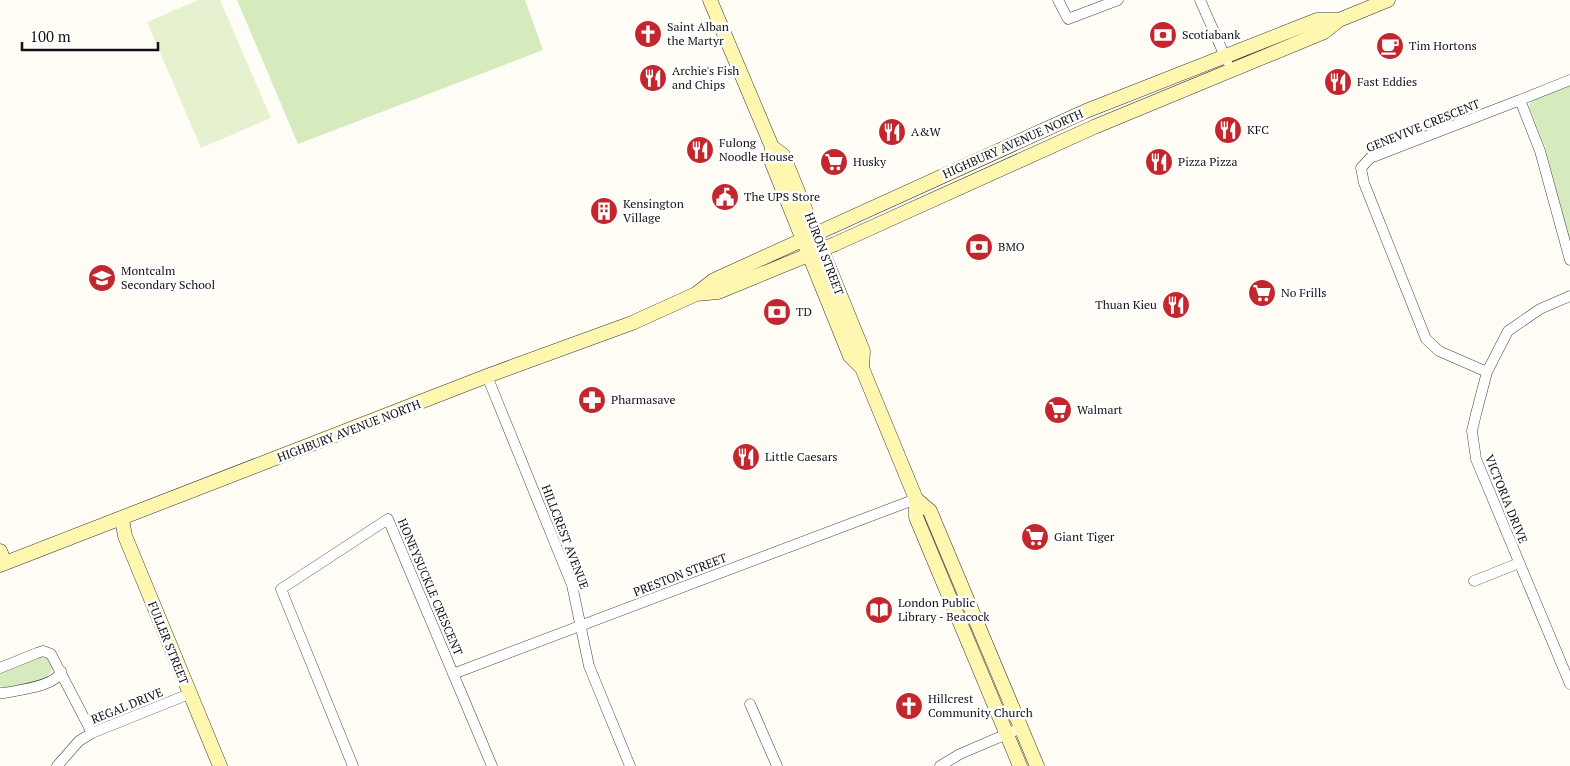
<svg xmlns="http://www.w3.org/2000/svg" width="1570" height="766" viewBox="0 0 1570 766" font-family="'PT Serif',serif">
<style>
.green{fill:#d5ebbd}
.pitch{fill:#e6f2cf}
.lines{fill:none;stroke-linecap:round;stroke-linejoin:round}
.street-casing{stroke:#444;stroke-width:11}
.secondary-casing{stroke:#333;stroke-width:15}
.street{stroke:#fff;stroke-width:10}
.secondary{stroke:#fff6b0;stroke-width:14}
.labels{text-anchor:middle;stroke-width:5;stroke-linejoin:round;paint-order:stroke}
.poi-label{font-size:12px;fill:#111;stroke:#fff;text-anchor:start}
.street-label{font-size:12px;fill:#111;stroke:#fff}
</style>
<rect width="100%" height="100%" fill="#fffdf5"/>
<path class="green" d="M237 0H525L543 50 298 144Z
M1570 85V242L1545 147 1529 107 1531 100Z
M40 657 49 659 53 667 47 678 7 688 0 686V673L3 671Z"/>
<path class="pitch" d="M198 0H220L271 118 201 148 147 22Z"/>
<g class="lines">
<g class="street-casing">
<path id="street" d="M1058 0 1068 19 1118 0
M1200 0 1227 61
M1520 100 1570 80
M1570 296 1540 309 1508 331 1487 372 1476 414 1472 431 1476 459 1570 684
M1487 372 1439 351 1426 339 1364 183 1361 168 1370 158 1520 100 1540 151 1570 260
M487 376 572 585 589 666 630 766
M1474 581 1519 563
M0 668 37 653 43 651 51 654 92 733
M453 674 916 499
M0 693H4C19 690 57 686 61 671
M750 704 777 766
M57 766 79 741 92 733 189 694
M353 766 281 589 388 519 492 766
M940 766 960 754 1021 728"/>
</g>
<g class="secondary-casing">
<path id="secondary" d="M710 0 772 147V163L850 356 862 368 916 499V517L1020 766
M772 147 783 155 863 351 862 368
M696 294 718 292 835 244 1094 127 1324 32 1339 20 1388 0
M916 499 930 511 1037 766
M122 519 125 536 220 766
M0 551 5 563
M0 565 487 376 632 323 696 294 714 280 1086 111 1317 20H1339"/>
</g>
<use href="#street" class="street"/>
<use href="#secondary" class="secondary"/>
</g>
<defs>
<g id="church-disc" transform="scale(1.4375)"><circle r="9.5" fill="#c4262e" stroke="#fff"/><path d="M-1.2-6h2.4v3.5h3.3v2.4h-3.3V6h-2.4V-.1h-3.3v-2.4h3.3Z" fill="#fff"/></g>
<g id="bank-disc" transform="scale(1.4375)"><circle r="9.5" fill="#c4262e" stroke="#fff"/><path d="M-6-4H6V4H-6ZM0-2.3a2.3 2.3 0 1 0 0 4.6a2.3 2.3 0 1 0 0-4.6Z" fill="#fff"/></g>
<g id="cafe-disc" transform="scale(1.4375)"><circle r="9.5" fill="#c4262e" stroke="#fff"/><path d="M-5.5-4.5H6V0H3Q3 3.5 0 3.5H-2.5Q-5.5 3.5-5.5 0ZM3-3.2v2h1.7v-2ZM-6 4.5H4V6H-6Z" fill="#fff"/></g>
<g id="restaurant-disc" transform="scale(1.4375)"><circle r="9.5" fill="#c4262e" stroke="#fff"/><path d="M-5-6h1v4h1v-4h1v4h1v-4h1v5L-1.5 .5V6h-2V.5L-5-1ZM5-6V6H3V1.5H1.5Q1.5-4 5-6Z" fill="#fff"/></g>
<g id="supermarket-disc" transform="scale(1.4375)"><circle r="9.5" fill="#c4262e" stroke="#fff"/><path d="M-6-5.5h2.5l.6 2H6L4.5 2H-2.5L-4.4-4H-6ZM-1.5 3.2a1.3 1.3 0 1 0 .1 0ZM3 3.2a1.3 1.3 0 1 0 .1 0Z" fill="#fff"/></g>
<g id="civic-disc" transform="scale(1.4375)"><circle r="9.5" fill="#c4262e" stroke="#fff"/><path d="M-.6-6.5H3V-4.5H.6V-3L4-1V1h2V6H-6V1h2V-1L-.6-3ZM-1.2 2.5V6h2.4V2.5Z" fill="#fff"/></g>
<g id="building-disc" transform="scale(1.4375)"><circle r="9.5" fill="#c4262e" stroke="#fff"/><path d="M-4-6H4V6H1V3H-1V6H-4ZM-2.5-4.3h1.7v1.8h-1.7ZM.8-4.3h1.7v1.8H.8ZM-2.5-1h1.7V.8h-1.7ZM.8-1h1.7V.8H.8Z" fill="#fff"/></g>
<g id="school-disc" transform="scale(1.4375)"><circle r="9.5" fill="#c4262e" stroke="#fff"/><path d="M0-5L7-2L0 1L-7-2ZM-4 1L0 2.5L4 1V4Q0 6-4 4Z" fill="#fff"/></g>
<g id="pharmacy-disc" transform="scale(1.4375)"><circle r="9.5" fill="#c4262e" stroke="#fff"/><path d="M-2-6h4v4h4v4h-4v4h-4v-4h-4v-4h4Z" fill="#fff"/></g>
<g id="library-disc" transform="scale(1.4375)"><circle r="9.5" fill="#c4262e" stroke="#fff"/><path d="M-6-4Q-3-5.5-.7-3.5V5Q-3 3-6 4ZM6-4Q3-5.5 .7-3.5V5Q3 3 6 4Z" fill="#fff"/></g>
</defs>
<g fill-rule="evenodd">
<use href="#church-disc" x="648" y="34"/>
<use href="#bank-disc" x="1163" y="35"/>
<use href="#cafe-disc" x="1390" y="46"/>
<use href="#restaurant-disc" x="653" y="78"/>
<use href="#restaurant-disc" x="1338" y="82"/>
<use href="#restaurant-disc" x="1228" y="130"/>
<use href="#restaurant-disc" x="892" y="132"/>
<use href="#restaurant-disc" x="700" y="150"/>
<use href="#supermarket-disc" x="834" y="162"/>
<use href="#restaurant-disc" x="1159" y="162"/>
<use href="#civic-disc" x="725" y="197"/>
<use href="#building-disc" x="604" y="211"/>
<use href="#bank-disc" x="979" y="247"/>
<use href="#school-disc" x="102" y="278"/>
<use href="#supermarket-disc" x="1262" y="293"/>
<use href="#restaurant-disc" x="1176" y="305"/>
<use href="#bank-disc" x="777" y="312"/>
<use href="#pharmacy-disc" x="592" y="400"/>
<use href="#supermarket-disc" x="1058" y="410"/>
<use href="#restaurant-disc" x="746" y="457"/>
<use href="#supermarket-disc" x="1035" y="537"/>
<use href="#library-disc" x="879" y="610"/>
<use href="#church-disc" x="909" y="706"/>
</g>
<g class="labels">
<g class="poi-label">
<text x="667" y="31">Saint Alban<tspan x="667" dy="14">the Martyr</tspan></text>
<text x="1182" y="39">Scotiabank</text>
<text x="1409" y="50">Tim Hortons</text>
<text x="672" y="75">Archie's Fish<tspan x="672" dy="14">and Chips</tspan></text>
<text x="1357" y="86">Fast Eddies</text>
<text x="1247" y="134">KFC</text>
<text x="911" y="136">A&amp;W</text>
<text x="719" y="147">Fulong<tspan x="719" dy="14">Noodle House</tspan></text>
<text x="853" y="166">Husky</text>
<text x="1178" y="166">Pizza Pizza</text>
<text x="744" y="201">The UPS Store</text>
<text x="623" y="208">Kensington<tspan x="623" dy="14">Village</tspan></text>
<text x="998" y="251">BMO</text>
<text x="121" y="275">Montcalm<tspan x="121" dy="14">Secondary School</tspan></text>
<text x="1281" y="297">No Frills</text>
<text x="1157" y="309" text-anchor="end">Thuan Kieu</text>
<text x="796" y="316">TD</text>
<text x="611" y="404">Pharmasave</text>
<text x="1077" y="414">Walmart</text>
<text x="765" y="461">Little Caesars</text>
<text x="1054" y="541">Giant Tiger</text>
<text x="898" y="607">London Public<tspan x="898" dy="14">Library - Beacock</tspan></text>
<text x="928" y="703">Hillcrest<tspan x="928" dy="14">Community Church</tspan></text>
</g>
<g class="street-label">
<text transform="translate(1423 126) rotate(-22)" y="4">GENEVIVE CRESCENT</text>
<text transform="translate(1013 144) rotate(-24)" y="4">HIGHBURY AVENUE NORTH</text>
<text transform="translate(824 254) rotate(69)" y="4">HURON STREET</text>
<text transform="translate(349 431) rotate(-21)" y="4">HIGHBURY AVENUE NORTH</text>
<text transform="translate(1506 499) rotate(68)" y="4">VICTORIA DRIVE</text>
<text transform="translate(565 537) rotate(69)" y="4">HILLCREST AVENUE</text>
<text transform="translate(680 575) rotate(-21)" y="4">PRESTON STREET</text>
<text transform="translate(430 587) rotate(67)" y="4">HONEYSUCKLE CRESCENT</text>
<text transform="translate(168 643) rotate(68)" y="4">FULLER STREET</text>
<text transform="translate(127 706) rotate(-22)" y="4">REGAL DRIVE</text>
</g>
</g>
<path d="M22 42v8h136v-8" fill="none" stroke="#111111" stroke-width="2.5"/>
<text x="30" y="42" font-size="15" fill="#111111" stroke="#ffffff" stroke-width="4" paint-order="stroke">100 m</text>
</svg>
